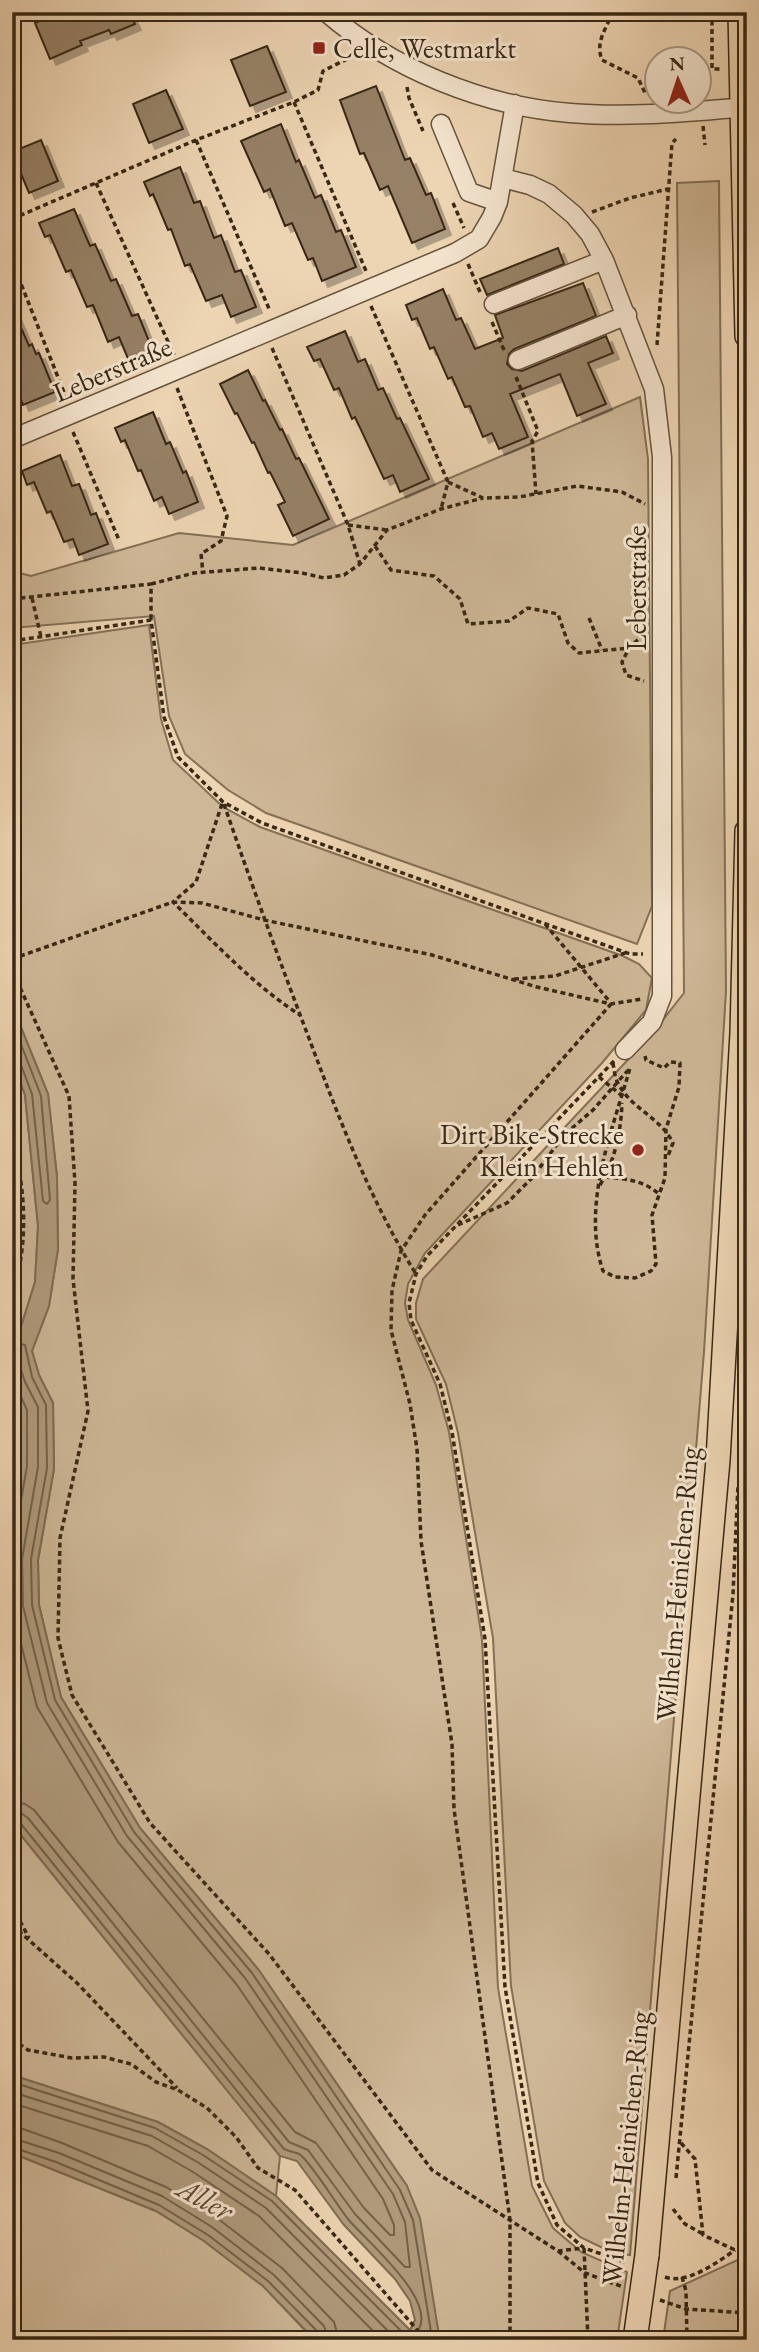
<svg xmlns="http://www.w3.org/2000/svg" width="759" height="2352" viewBox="0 0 759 2352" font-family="'EB Garamond',serif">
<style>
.green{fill:#ceb797;stroke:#837056;stroke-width:2}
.water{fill:#af9a7c;stroke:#7f6c52;stroke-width:2}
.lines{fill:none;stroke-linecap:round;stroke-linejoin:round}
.shore{stroke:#746148;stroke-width:2}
.building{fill:#968166;stroke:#382814;stroke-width:2;filter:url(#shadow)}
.minor-casing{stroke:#65533c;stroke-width:21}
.major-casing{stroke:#382814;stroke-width:26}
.path{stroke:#382814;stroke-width:3.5;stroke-dasharray:5 3.5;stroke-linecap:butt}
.minor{stroke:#f3e3cd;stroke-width:18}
.major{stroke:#edd4b2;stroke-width:23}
.major-bridge-casing{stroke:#382814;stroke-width:26;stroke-linecap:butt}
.major-bridge{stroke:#edd4b2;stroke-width:23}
.poi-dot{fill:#8f2418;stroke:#f3e3cd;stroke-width:2.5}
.labels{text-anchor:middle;stroke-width:6;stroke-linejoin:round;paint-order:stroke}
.poi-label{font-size:28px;fill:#382814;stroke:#f3e3cd;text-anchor:start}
.street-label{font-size:28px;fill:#382814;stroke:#f3e3cd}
.water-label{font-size:30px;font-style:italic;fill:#5c4a33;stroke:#f3e3cd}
</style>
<defs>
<filter id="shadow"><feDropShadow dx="6" dy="6" stdDeviation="0" flood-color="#0004"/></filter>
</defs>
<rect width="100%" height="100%" fill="#edd4b2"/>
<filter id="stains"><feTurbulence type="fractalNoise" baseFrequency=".00286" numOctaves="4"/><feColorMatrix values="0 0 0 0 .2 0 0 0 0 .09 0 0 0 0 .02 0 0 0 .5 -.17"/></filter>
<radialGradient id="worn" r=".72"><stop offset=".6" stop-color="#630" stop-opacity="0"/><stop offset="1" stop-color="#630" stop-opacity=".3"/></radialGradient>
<path class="green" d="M719 181 726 991 704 1352 630 2255 611 2252 580 2237 565 2223 544 2181 511 1986 493 1638 458 1433 446 1384 416 1319V1303L423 1279 651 1035 684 993 677 183Z
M640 397 648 459 652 906 637 944 266 813 228 790 185 754 169 716 154 616 12 628V571L31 576 179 533 293 545Z
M149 625 161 719 173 760 223 807 260 827 623 956 639 964 652 978 646 1010 602 1063 425 1253 408 1284 405 1303 408 1320 436 1385 449 1432 482 1639 498 1988 532 2186 553 2228 581 2252 627 2272 617 2340H433L439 2335 407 2186 258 1969 140 1828 61 1697 39 1605 38 1560 54 1469 53 1403 39 1375 32 1351 49 1306 58 1249 57 1177 48 1094 12 1005V645Z
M12 1059 25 1095 38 1226 35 1282 20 1330 12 1345Z
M12 1824 280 2156 276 2196 207 2149 158 2122 12 2075Z
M12 2153 156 2211 204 2241 263 2286 314 2340H12Z
M744 2257 747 2258V2340H663L670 2291Z"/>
<path class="water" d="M12 1005 48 1094 57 1177 58 1249 49 1306 32 1351 39 1375 53 1403 54 1469 38 1560 39 1605 61 1697 140 1828 258 1969 407 2186 420 2218 439 2335 433 2340H315L263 2286 204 2241 156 2211 12 2153V2075L158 2122 207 2149 276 2196 410 2330 415 2320 410 2301 395 2279 344 2225 297 2161 280 2156 12 1824V1345L20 1330 35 1282 38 1226 25 1095 12 1059Z"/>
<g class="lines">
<path class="shore" d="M12 1021 41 1096 50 1200 47 1204 43 1201 32 1094 21 1065 12 1061
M12 1346 21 1344 25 1345 32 1377 46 1405 47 1468 31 1559 32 1605 55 1700 134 1832 252 1973 400 2190 413 2220 431 2332 430 2340
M12 1355 17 1357 25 1382 38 1407V1467L22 1559 23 1606 47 1703 127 1836 245 1978 393 2194 405 2222 410 2267H405L355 2214 308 2150 289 2142 28 1818 21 1813 12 1812
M12 1377 27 1410V1466L12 1552
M12 1595 13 1612 37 1707 118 1842 237 1985 383 2199 394 2225V2235H390L364 2208 316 2143 295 2132 34 1810 25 1804 12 1801
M12 1821 21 1824 284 2149C288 2151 294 2152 299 2154 309 2159 338 2207 348 2219 365 2240 448 2308 413 2336L405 2335 272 2201 203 2155 155 2128 12 2082
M12 2092 152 2136 199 2163 266 2208 397 2340
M12 2103 148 2146 193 2172 259 2216 382 2340
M12 2127 23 2129 62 2143 166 2187 217 2218 282 2268 334 2322 339 2340
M12 2138 59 2153 162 2196 212 2227 274 2275 324 2326 329 2340
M12 2147 56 2162 159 2205 208 2235 268 2281 318 2332 320 2340"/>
</g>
<path class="building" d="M60 12H129L135 24 111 34 109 30 80 41 82 45 50 59 35 23Z
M267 46 286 92 250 106 231 60Z
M376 86 405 160 410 158 426 195 431 193 445 229 412 243 388 186 380 190 364 153 360 154 340 100Z
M166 90 183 129 149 143 133 104Z
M281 124 296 162 299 160 315 198 321 195 336 232 341 230 356 267 322 281 313 258 308 260 292 223 285 226 270 189 264 192 241 141Z
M41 140 58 181 29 193 12 152Z
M180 167 194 203 200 201 214 238 221 235 235 272 241 270 256 307 231 317 222 295 206 301 190 264 185 266 171 229 168 230 153 194 150 196 144 182Z
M74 209 90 246 95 244 111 281 116 279 132 316 138 314 153 351 129 361 119 337 108 342 93 305 87 307 71 270 66 272 50 235 45 237 39 223Z
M558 248 564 264 487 295 480 279Z
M583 283 596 316 514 349 509 354 507 364 512 369 522 371 606 336 613 353 588 363 606 404 577 416 560 374 510 394 528 437 499 449 492 433 483 437 470 406 465 407 452 377 448 379 434 347 430 349 417 318 412 320 406 305 443 289 456 320 461 318 475 349 503 338 495 315Z
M12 307 29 346 32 344 36 354 39 353 55 392 23 405 12 378Z
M345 331 358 362 365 359 378 390 383 388 397 419 400 418 429 479 400 492 393 475 384 479 355 417 352 419 339 388 334 390 320 359 314 361 307 347Z
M248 370 263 401 265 400 280 430 282 429 296 459 299 458 329 519 293 536 278 505 285 502 270 472 268 473 254 442 252 443 237 413 235 414 220 384Z
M153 412 166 444 170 442 183 473 186 471 198 502 169 514 162 497 154 501 141 470 138 471 125 440 121 442 115 428Z
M60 455 72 486 79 484 91 515 96 513 108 544 79 555 73 539 64 542 51 511 47 513 34 482 27 485 22 471Z"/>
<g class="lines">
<g class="minor-casing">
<path id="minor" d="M326 12C392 69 483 106 570 113 628 118 688 112 747 107
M441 124 469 192 498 202
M503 178 530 185 549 194 574 215 590 234 604 260 654 389 662 457V996L652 1022 625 1050
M494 304 604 260
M518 360 627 315
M12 439 455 253 479 239 492 217 498 202 515 104"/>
</g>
<g class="major-casing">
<path id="major" d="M740 12 747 336
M647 2255 718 1460 742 1033 747 831"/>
</g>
<path class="path" d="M613 12C606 29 595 42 602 60L638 78 645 93
M712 12V69H720
M407 87 409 98 423 131
M294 102 366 271
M703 126 705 145
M196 140 270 311
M96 183 174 355
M453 203 464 228
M592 212 630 198 668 189
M12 219 196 140 294 102 318 90 323 71 349 58 352 54
M12 261 67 400
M468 264 480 292
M371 306 448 482 441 509
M492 322 504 350
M657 345 672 143 676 139
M272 348 348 525 360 564
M516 377 538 431 532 441 536 494
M177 388 227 516 221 541 201 554 203 573
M73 432 119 540
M448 482 483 498 519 497 577 486 622 492 645 504
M348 525 387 530
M375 546 391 570 434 576 460 599 468 624 509 621 528 608 558 614 568 643 579 653 629 648
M151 584 194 573 259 568 302 573 324 578 344 575 360 564 387 530 441 509 483 498
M32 598 41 637
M12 599 151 584V620
M589 618 602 650
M644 634 629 648 622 662 626 675 644 681
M12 641 151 620 164 717 178 757 223 802 262 823 630 954H643
M222 804 196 882 173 902C214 942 252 984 300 1015
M224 804C251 883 280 962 310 1041 340 1121 371 1202 416 1274
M545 924 610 1002
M12 929 18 983 69 1096 75 1183 73 1279 88 1411 60 1538 58 1638 72 1695 150 1823 269 1954 432 2170 558 2251 584 2248
M12 959 173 902 202 903 264 920 432 955 537 987 611 1004 642 999
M514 979 555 976 625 953
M614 1061 427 1256 416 1274 409 1303 411 1320 440 1384 452 1432 485 1639 505 1987 538 2183 557 2225 584 2248 625 2262
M613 1063C614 1070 615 1079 619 1085 632 1109 661 1118 673 1143L668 1156
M599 1077 621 1095
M12 1139C26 1189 29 1245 12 1295
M605 1177C626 1179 643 1180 659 1194
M600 1185C615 1161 621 1131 622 1103
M458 1225 507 1203 532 1178 564 1135 593 1110 630 1068C612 1132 581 1205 603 1271L615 1277 635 1278 651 1271 656 1264 652 1215 665 1178 666 1129 679 1087 680 1063 670 1062 664 1068 646 1060 645 1056
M12 1906 29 1938
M12 1925 77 1983 177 2088
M12 2039 28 2050 72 2058 104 2057 131 2064 156 2082 178 2090 207 2108 236 2137 258 2168 295 2190 426 2340
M681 2143 695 2159 703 2235 735 2250 747 2253
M676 2178 733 1594 738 1485
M673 2209 685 2224 703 2234
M584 2248 588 2340
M558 2251 585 2273 623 2287
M665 2277C687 2285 718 2262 735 2250
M682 2277 686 2291 687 2340
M660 2300 686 2309 747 2313
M510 2340V2220L454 1809 452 1744 421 1541 417 1449 410 1404 391 1330 392 1290 401 1251 425 1215 611 1004"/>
<use href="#minor" class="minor"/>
<use href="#major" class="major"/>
<g class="major-bridge-casing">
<path id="major-bridge" d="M635 2340 647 2255"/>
</g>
<use href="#major-bridge" class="major-bridge"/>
</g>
<g class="poi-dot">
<rect x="312" y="41" width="14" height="14" rx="3.5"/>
<circle cx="638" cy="1150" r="7"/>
</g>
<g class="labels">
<g class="poi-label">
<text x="333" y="58">Celle, Westmarkt</text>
<text x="624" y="1144" text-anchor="end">Dirt Bike-Strecke<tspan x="624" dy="32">Klein Hehlen</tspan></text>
</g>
<g class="street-label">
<text transform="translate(112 369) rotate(-23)" y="10">Leberstraße</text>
<text transform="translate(636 588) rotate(-90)" y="10">Leberstraße</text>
<text transform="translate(677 1584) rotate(-85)" y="10">Wilhelm-Heinichen-Ring</text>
<text transform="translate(625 2148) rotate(-84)" y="10">Wilhelm-Heinichen-Ring</text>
</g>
<g class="water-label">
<text transform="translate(205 2199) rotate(28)" y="10">Aller</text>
</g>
</g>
<rect width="759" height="2352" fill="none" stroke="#edd4b2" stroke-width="42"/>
<rect x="14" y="14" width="731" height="2324" fill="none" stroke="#382814" stroke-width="3.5"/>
<rect x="21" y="21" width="717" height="2310" fill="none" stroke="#382814" stroke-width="2"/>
<g transform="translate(678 80) rotate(357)"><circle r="33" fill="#f3e3cd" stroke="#a89883" stroke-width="2"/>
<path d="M0-5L12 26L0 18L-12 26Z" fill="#8f2418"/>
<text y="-10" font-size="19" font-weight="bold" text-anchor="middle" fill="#382814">N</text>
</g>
<rect width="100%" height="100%" filter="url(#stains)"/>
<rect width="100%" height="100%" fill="url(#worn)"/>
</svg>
